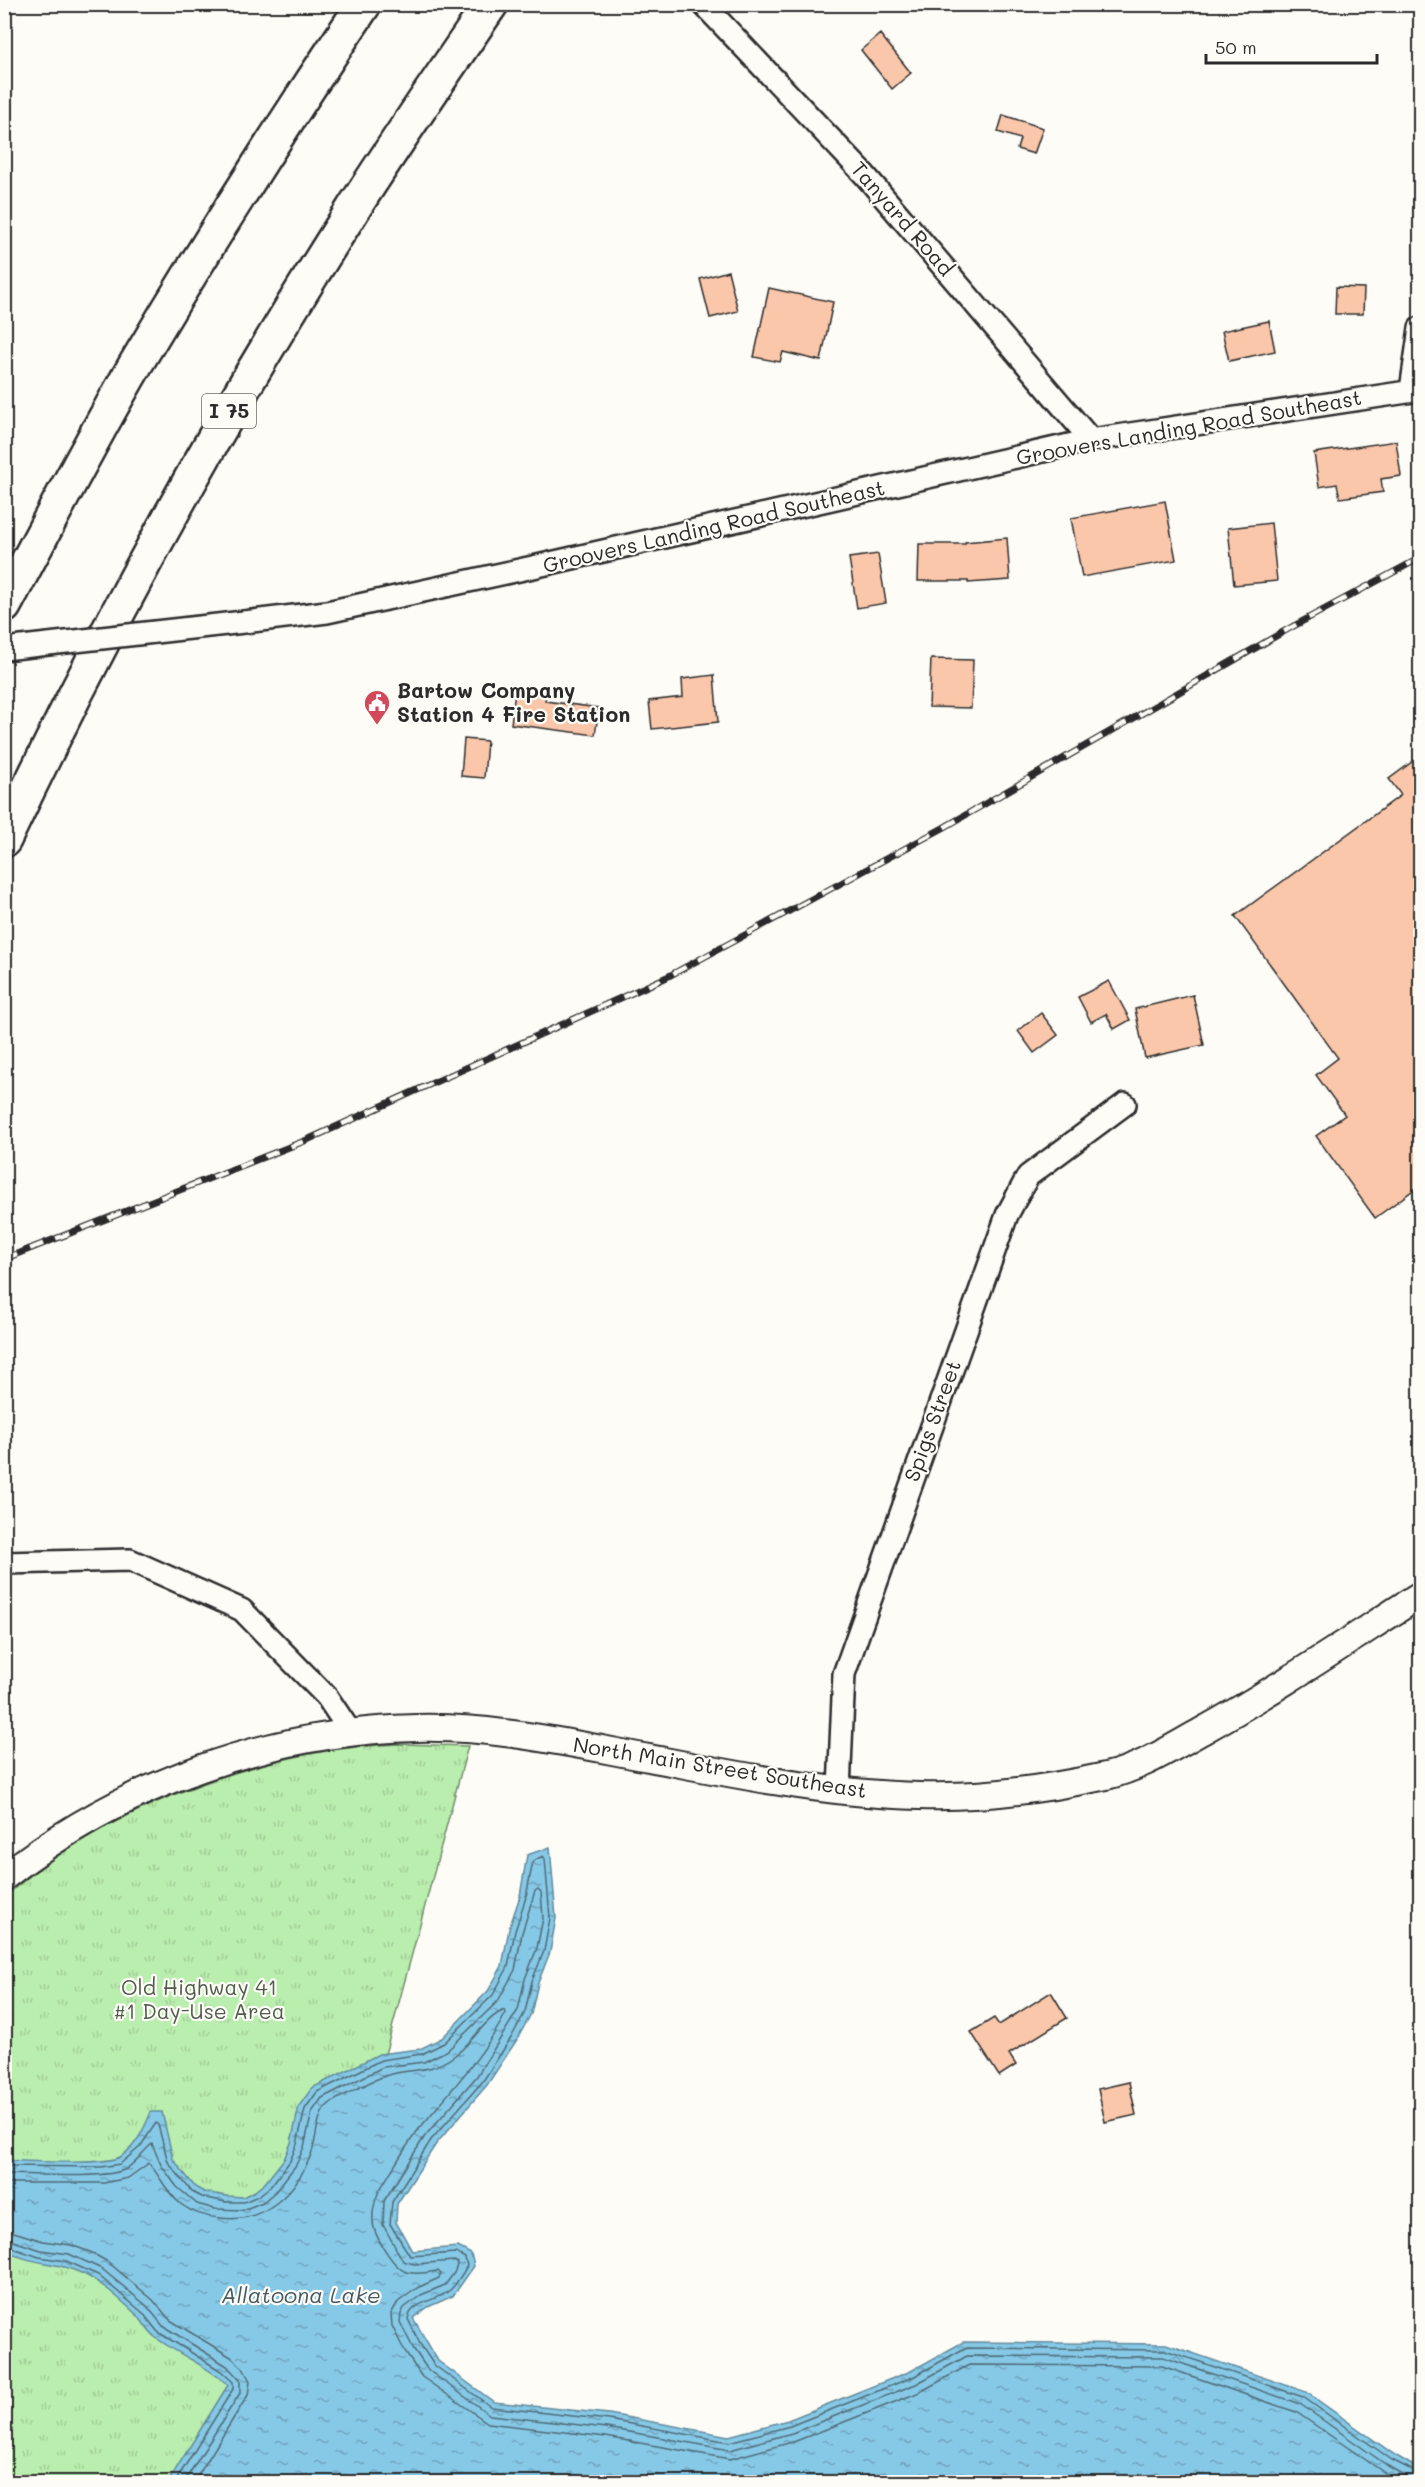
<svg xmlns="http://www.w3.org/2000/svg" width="1425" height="2487" viewBox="0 0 1425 2487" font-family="Mali,sans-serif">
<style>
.park{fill:url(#park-tufts);stroke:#728c6c;stroke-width:1.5}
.water{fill:url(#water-ripples);stroke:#628a9c;stroke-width:1.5}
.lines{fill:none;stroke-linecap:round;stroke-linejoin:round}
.shore{stroke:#4f6a76;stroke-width:1.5}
.building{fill:#fbc7ab;stroke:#2b2b2b;stroke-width:1.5}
.minor-casing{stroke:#2b2b2b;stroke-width:26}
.tertiary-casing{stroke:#2b2b2b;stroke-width:30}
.motorway-casing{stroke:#2b2b2b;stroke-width:38}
.minor{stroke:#fdfcf7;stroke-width:21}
.tertiary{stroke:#fdfcf7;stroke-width:26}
.motorway{stroke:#fdfcf7;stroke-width:33}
.rail-casing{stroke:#2b2b2b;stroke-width:7}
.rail{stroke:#fdfcf7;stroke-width:4.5;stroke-dasharray:14;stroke-linecap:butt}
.minor-bridge-casing{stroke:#2b2b2b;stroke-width:26;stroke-linecap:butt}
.minor-bridge{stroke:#fdfcf7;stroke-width:21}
.labels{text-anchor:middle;stroke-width:4.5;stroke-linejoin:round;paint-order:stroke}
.shield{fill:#fdfcf7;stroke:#6a6a68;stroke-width:1.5}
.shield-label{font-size:20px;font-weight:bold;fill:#2b2b2b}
.street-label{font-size:21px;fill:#2b2b2b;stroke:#fdfcf7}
.poi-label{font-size:21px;font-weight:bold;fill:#2b2b2b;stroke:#fdfcf7;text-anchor:start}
.park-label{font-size:21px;fill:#4f5c4c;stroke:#fdfcf7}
.water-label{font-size:22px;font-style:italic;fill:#465a63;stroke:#fdfcf7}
</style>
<defs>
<pattern id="park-tufts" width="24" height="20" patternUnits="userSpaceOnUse" patternTransform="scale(1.5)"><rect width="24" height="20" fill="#baeeae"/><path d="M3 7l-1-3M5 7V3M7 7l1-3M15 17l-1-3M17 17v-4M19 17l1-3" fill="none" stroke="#a0cc96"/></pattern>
<pattern id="water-ripples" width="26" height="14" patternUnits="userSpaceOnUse" patternTransform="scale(1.5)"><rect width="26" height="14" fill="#86c9e7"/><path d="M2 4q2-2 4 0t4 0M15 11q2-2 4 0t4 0" fill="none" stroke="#6ea3bb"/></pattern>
</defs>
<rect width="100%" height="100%" fill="#fdfcf7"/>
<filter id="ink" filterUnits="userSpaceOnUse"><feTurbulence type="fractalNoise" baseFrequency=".0167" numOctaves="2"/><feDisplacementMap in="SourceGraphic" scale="12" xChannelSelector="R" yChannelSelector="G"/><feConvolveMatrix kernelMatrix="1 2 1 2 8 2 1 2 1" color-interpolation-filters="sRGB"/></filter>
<g filter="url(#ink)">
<path class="park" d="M398 1744 468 1746 356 2162 282 2482H5V1897C84 1824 215 1770 321 1752 346 1747 372 1746 398 1744Z"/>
<path class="water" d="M550 1847 556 1918 550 1952 538 1983 531 2014 516 2041 487 2085 436 2144 397 2204 396 2222 412 2251 458 2247 471 2254 474 2266 453 2296 428 2307 413 2318 438 2361 494 2402 609 2414 729 2436 788 2420 911 2371 963 2342 1166 2344 1306 2392 1395 2455 1420 2470V2482H168L228 2385C207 2365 178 2355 155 2337 148 2332 144 2323 138 2316 121 2300 101 2281 79 2272 54 2261 31 2265 5 2250V2160C27 2161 104 2166 120 2157 136 2147 144 2129 151 2112H162L173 2159 195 2187 204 2192 227 2196 243 2197 255 2191 265 2183 284 2159 291 2143 299 2106 312 2088 379 2054 420 2049 442 2038 488 1991 502 1966 509 1929 520 1896 527 1855Z"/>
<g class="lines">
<path class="shore" d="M4 2166 101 2167 120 2164 140 2147 156 2123 158 2125 168 2162 192 2192 202 2197 226 2202H244L258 2196 270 2187 290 2161 297 2144 305 2109 317 2092 381 2060 422 2054 444 2043 493 1995 508 1967 515 1931 526 1897 533 1861 543 1856 545 1859 550 1918 544 1951 532 1981 525 2012 511 2038 483 2081 431 2140 392 2202 390 2224 410 2256 456 2253 465 2258 467 2266C462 2274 457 2284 450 2290 438 2301 411 2301 408 2319L420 2344 434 2365 491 2407 609 2420 729 2442 790 2426 913 2377 965 2348 1165 2350 1303 2397 1392 2460 1420 2474
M4 2174C29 2174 107 2180 126 2169 136 2163 143 2151 152 2144L161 2165 177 2187 197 2204 215 2209 243 2210 263 2202 275 2192 296 2165 304 2147 312 2112 322 2098 383 2067 424 2062 448 2050 498 2001 515 1970 522 1933 535 1891 538 1889 541 1892 543 1918 537 1948 525 1979 518 2010 477 2076 425 2136 384 2201 383 2225 403 2261 414 2264 454 2261 458 2263 454 2273 445 2285 421 2295 404 2308 401 2314 400 2322 413 2348 428 2370 490 2415 607 2428 730 2450 792 2433 916 2384 967 2356 1163 2357 1300 2404 1388 2466 1412 2480 1420 2482
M4 2183H104L128 2178 149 2163C160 2176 167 2194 182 2205 193 2213 207 2217 220 2218 265 2224 297 2192 312 2152 317 2138 316 2115 328 2105 337 2098 373 2080 385 2076 410 2067 428 2075 454 2056 472 2044 484 2019 504 2010L506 2013C483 2057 450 2091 419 2129 404 2148 392 2171 379 2191 374 2201 371 2217 374 2228 377 2239 394 2268 406 2272 416 2275 428 2272 438 2271L441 2274 439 2278 417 2288 398 2302 391 2314 392 2326 405 2352 422 2377 488 2423 606 2437 730 2459 796 2441 920 2392 969 2365 1162 2366 1296 2412 1398 2482
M4 2229 43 2241 71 2245 90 2252 108 2262 153 2300 170 2320 231 2357 243 2368 250 2381 248 2395 194 2482
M4 2238 41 2250 69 2254 102 2269 147 2306 163 2326 227 2366 240 2380V2393L184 2482
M4 2245 39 2257 66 2261 98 2275 142 2312 158 2332 221 2371 233 2382V2389L175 2482"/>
</g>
<path class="building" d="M880 34 911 73 892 89 861 50Z
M1003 115 1043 128 1034 154 1017 149 1020 139 998 132Z
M728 271 738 311 710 318 700 279Z
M1336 287 1364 288 1363 314H1335Z
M769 288 833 302 821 361 783 352 780 362 754 357Z
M1269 321 1275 351 1229 361 1222 331Z
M1396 441 1401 476 1381 479 1383 492 1340 498 1337 484 1319 487 1314 453Z
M1165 501 1176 560 1082 577 1071 518Z
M1271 523 1277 581 1234 585 1228 528Z
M1007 538 1010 580 968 583V581H918L919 544H965V542Z
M878 554 886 603 857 608 849 558Z
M931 659 973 660 971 708 929 707Z
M714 675 718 722 652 729 649 701 683 697 682 679Z
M515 691 546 695 545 701 599 708 595 735 511 724Z
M464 739 487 741 484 778 461 776Z
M1420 756V1185L1375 1218 1316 1136 1345 1115 1316 1075 1338 1058 1235 916 1401 795 1389 779Z
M1109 981 1130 1020 1114 1029 1106 1014 1091 1022 1078 997Z
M1193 995 1204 1045 1145 1058 1135 1009Z
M1041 1013 1058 1035 1034 1053 1018 1031Z
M1051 1992 1067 2018 1009 2054 1016 2065 999 2076 971 2032 994 2018 999 2025Z
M1129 2082 1136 2115 1105 2122 1098 2089Z"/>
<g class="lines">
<g class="minor-casing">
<path id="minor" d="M703 4 864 174 1091 440
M1411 390 1420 328
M244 622 327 612 533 567 1091 440 1420 390
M4 1563 130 1560 242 1610 327 1697 351 1733
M839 1790 844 1674 1007 1215 1028 1176 1125 1104"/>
</g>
<g class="tertiary-casing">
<path id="tertiary" d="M4 1877C120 1785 269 1731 417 1728 495 1726 573 1744 649 1758 738 1775 828 1794 919 1796 981 1798 1046 1789 1106 1776 1141 1768 1171 1748 1202 1731 1277 1689 1348 1641 1420 1595"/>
</g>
<g class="motorway-casing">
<path id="motorway" d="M4 606C48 524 90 442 137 362 209 241 285 121 364 4
M4 840C106 624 222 415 350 214 395 143 443 74 491 4"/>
</g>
<use href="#minor" class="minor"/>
<use href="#tertiary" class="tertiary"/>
<use href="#motorway" class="motorway"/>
<g class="rail-casing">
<path id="rail" d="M4 1259 307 1140 667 977 943 828 1290 628 1420 558"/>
</g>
<use href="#rail" class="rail"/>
<g class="minor-bridge-casing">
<path id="minor-bridge" d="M4 649 244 622"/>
</g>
<use href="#minor-bridge" class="minor-bridge"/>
</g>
</g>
<defs>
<g id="civic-pin" transform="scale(1.35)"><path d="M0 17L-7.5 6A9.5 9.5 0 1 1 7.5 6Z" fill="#d1495b" stroke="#fdfcf7"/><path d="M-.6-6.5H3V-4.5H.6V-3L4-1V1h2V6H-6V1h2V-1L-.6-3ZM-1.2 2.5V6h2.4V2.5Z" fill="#fff"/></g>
</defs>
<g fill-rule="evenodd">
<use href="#civic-pin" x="377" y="703"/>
</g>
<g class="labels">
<rect class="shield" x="202" y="394" width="54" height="34" rx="4.5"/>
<g class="shield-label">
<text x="229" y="418">I 75</text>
</g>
<g class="street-label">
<text transform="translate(902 219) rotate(49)" y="7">Tanyard Road</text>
<text transform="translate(1189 428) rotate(-10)" y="7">Groovers Landing Road Southeast</text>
<text transform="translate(714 527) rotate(-13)" y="7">Groovers Landing Road Southeast</text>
<text transform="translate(933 1421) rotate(-70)" y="7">Spigs Street</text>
<text transform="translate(720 1768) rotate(9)" y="7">North Main Street Southeast</text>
</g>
<g class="poi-label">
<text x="397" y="698">Bartow Company<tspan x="397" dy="24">Station 4 Fire Station</tspan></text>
</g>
<g class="park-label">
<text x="199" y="1995">Old Highway 41<tspan x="199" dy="24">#1 Day-Use Area</tspan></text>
</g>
<g class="water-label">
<text x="301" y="2303">Allatoona Lake</text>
</g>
</g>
<rect width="1425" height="2487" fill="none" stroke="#fdfcf7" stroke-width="24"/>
<rect x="12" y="12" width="1401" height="2463" fill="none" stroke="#2b2b2b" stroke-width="2" filter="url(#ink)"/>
<path d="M1206 54v9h171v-9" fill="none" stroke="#2b2b2b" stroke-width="3"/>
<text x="1215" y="54" font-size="18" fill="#2b2b2b" stroke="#fdfcf7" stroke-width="4.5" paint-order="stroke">50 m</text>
</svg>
